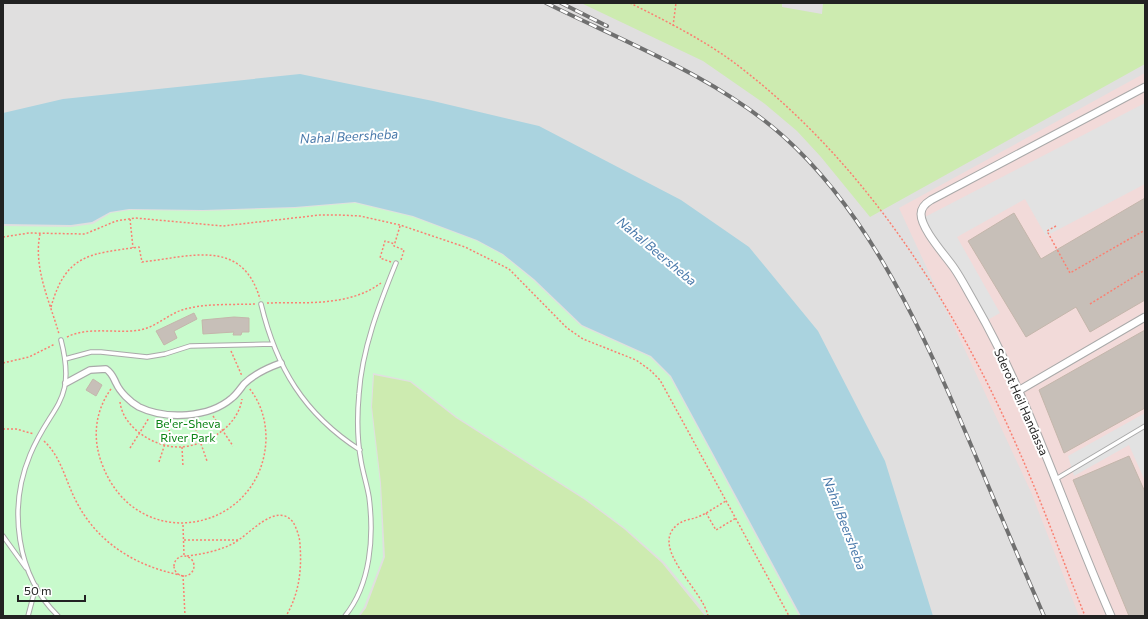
<svg xmlns="http://www.w3.org/2000/svg" width="1148" height="619" viewBox="0 0 1148 619" font-family="Commissioner,sans-serif">
<style>
.residential{fill:#e0dfdf}
.commercial{fill:#f2dad9}
.grass{fill:#cdebb0}
.park{fill:#c8facc}
.parking{fill:#e2e2e2}
.water{fill:#aad3df}
.building{fill:#c7bfb8;stroke:#c4b6ab}
.lines{fill:none;stroke-linecap:round;stroke-linejoin:round}
.service-casing{stroke:#a9a9a9;stroke-width:5.5}
.pedestrian-casing{stroke:#a9a9a9;stroke-width:8}
.minor-casing{stroke:#a9a9a9;stroke-width:9}
.path{stroke:#fa8072;stroke-width:1.5;stroke-dasharray:2 2;stroke-linecap:butt}
.service{stroke:#fff;stroke-width:3.5}
.pedestrian{stroke:#fff;stroke-width:5.5}
.minor{stroke:#fff;stroke-width:7}
.rail-casing{stroke:#707070;stroke-width:4}
.rail{stroke:#fff;stroke-width:2.5;stroke-dasharray:8;stroke-linecap:butt}
.labels{text-anchor:middle;stroke-width:4;stroke-linejoin:round;paint-order:stroke}
.street-label{font-size:12px;fill:#222;stroke:#fff}
.park-label{font-size:12px;fill:#0c8416;stroke:#fff}
.water-label{font-size:13px;font-style:italic;fill:#4a7aab;stroke:#fff}
</style>
<rect width="100%" height="100%" fill="#f2efe9"/>
<path class="residential" d="M3 3H1145V616H3Z"/>
<path class="commercial" d="M1145 73V616H1079L1031 492 899 208Z"/>
<path class="grass" d="M581 3H782V7L822 14 823 3H1145V64L870 217 821 157 797 131 765 104 703 61Z
M374 375 410 382 456 418 585 500 624 529 662 563 705 616H360L366 608 385 557 381 483 372 407Z"/>
<path class="park" d="M355 203 413 217 477 241 503 255 533 280 581 326 650 357 670 377 799 616H707L700 605 664 562 625 528 586 499 457 417 411 381 373 373 371 407 380 483 383 557 364 607 358 616H3V226L71 227 93 224 111 213 130 210 203 211 295 208Z"/>
<path class="parking" d="M1145 103V184L1046 236 1025 199 957 237 1000 313 982 323 923 218Z
M1145 413V481L1129 445 1074 476 1068 456Z"/>
<path class="water" d="M300 74 433 101 539 126 681 200 749 247 818 331 885 461 933 616H801L671 376 651 356 582 325 534 279 503 254 477 240 413 216 355 202 295 207 203 210 129 209 110 212 92 222 71 225 3 224V113L63 99Z"/>
<path class="building" d="M1145 198V300L1090 332 1076 307 1026 337 968 241 1014 213 1041 259Z
M194 313 197 319 174 331 177 338 164 345 156 331Z
M234 317 249 318V332H242L241 335H233L234 332 203 334 202 320Z
M1145 330V408L1064 453 1039 390Z
M93 379 102 385 96 396 86 390Z
M1129 456 1145 492V616H1129L1073 480Z"/>
<g class="lines">
<g class="service-casing">
<path id="service" d="M261 304C276 367 304 414 360 450
M65 359 91 352H101L147 357 165 354 190 346 273 344
M1056 479 1145 426
M3 536 26 568
M28 616 36 586
M58 616C16 575 8 508 30 455 51 404 77 403 61 340
M345 616C371 584 374 536 369 497 367 485 363 473 361 461 357 439 357 416 359 394 362 349 379 305 396 263"/>
</g>
<g class="pedestrian-casing">
<path id="pedestrian" d="M66 383 90 370 106 369C112 373 113 377 116 383 120 392 130 402 139 407 166 420 209 418 232 398 237 394 240 389 244 384 254 374 267 368 281 363"/>
</g>
<g class="minor-casing">
<path id="minor" d="M1018 391 1145 317
M1111 616C1065 512 1031 401 974 302 967 290 961 278 954 268 945 255 921 229 921 214 921 207 926 203 931 200L1145 87"/>
</g>
<path class="path" d="M630 3C666 21 704 40 736 64 865 162 955 304 1019 451 1043 505 1063 561 1085 616
M673 26 676 3
M130 219 133 248
M400 226 394 246 404 250 401 260
M1056 226 1047 231 1070 273 1145 230
M40 234C33 268 50 302 59 334
M3 237 29 233 85 234 116 221 135 218 223 226 320 215H339L360 216 400 225 465 247 509 269 567 328 583 339 636 360 650 370 660 380 789 616
M391 262 380 258 385 241 395 244
M267 303C306 302 348 307 381 283
M1090 304 1145 270
M51 307C66 253 91 254 139 247L142 262C190 257 242 237 260 299
M67 337C89 326 116 334 140 330 156 327 167 315 182 310 204 303 231 305 255 304
M231 351 242 376
M3 363 29 357 55 344
M111 389C95 411 92 438 102 464 137 558 263 532 266 439 266 420 261 403 249 388
M120 402C123 428 155 448 181 447 208 445 238 426 242 399
M213 416 233 446
M193 421 207 461
M3 429H16L34 434
M44 441C61 457 65 479 75 499 96 542 135 566 180 575
M182 447 183 467
M130 448 149 418
M159 462 172 422
M706 513 716 530 736 518
M183 525 184 555
M184 540H239
M174 566a10 10 0 1 1 20 0a10 10 0 1 1-20 0Z
M187 556C203 554 219 551 234 543 249 535 276 501 293 522 297 529 300 538 300 545 302 570 299 594 286 616
M183 575 185 616
M708 616C703 590 649 548 677 525 684 519 692 520 700 516 709 512 717 506 726 501"/>
<use href="#service" class="service"/>
<use href="#pedestrian" class="pedestrian"/>
<use href="#minor" class="minor"/>
<g class="rail-casing">
<path id="rail" d="M546 3C625 42 718 78 783 136 871 214 926 339 971 445 995 502 1019 559 1044 616
M561 3 607 26"/>
</g>
<use href="#rail" class="rail"/>
</g>
<g class="labels">
<g class="street-label">
<text transform="translate(1021 402) rotate(66)" y="4">Sderot Heil Handassa</text>
</g>
<g class="park-label">
<text x="188" y="428">Be'er-Sheva<tspan x="188" dy="14">River Park</tspan></text>
</g>
<g class="water-label">
<text transform="translate(349 136) rotate(-3)" y="5">Nahal Beersheba</text>
<text transform="translate(657 251) rotate(40)" y="5">Nahal Beersheba</text>
<text transform="translate(845 523) rotate(69)" y="5">Nahal Beersheba</text>
</g>
</g>
<rect width="1148" height="619" fill="none" stroke="#222222" stroke-width="8"/>
<path d="M18 595v6h67v-6" fill="none" stroke="#222222" stroke-width="2"/>
<text x="24" y="595" font-size="12" fill="#222222" stroke="#ffffff" stroke-width="3" paint-order="stroke">50 m</text>
</svg>
